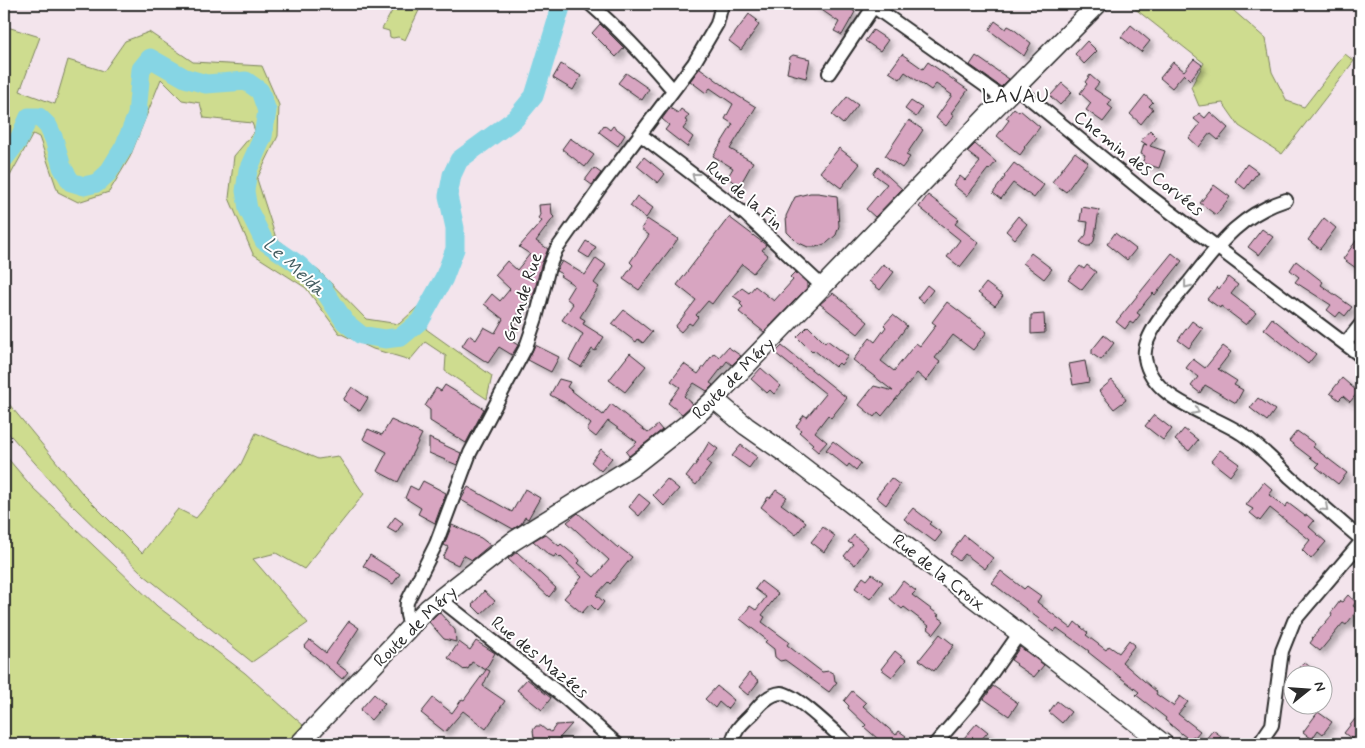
<svg xmlns="http://www.w3.org/2000/svg" width="1365" height="748" viewBox="0 0 1365 748" font-family="Mynerve,sans-serif">
<style>
.green{fill:#cedc8f;stroke:#7c845d}
.lines{fill:none;stroke-linecap:round;stroke-linejoin:round}
.river{stroke:#86d5e4;stroke-width:19}
.building{fill:#d8a5c1;stroke:#2b2b2b;filter:url(#shadow)}
.street-casing{stroke:#2b2b2b;stroke-width:16}
.secondary-casing{stroke:#2b2b2b;stroke-width:21}
.street{stroke:#fff;stroke-width:12}
.secondary{stroke:#fff;stroke-width:18}
.oneway{stroke:#a0a0a0}
.labels{text-anchor:middle;stroke-width:4;stroke-linejoin:round;paint-order:stroke}
.street-label{font-size:18px;fill:#2b2b2b;stroke:#fff}
.water-label{font-size:19px;font-style:italic;fill:#465e62;stroke:#fff}
.quarter-label{font-size:20px;letter-spacing:1px;fill:#2b2b2b;stroke:#fff}
</style>
<defs>
<filter id="shadow"><feDropShadow dx="4.5" dy="4.5" stdDeviation="2.5" flood-color="#0004"/></filter>
</defs>
<rect width="100%" height="100%" fill="#f3e4ec"/>
<filter id="ink" filterUnits="userSpaceOnUse"><feTurbulence type="fractalNoise" baseFrequency=".02" numOctaves="2"/><feDisplacementMap in="SourceGraphic" scale="10" xChannelSelector="R" yChannelSelector="G"/><feConvolveMatrix kernelMatrix="1 2 1 2 8 2 1 2 1" color-interpolation-filters="sRGB"/></filter>
<g filter="url(#ink)">
<path class="green" d="M396 4H422L405 40 398 37 393 38 390 37 389 31 382 29Z
M1129 4H1226L1266 39 1272 72 1287 101 1304 107 1345 54 1354 61 1282 154 1239 126 1223 103 1199 106 1191 87 1204 63Z
M4 26 40 37 20 91 55 104 68 60 104 71 125 41 149 32 193 62 262 66 279 105 278 136 257 179 276 238 320 272 366 319 399 324 426 299V329L492 376 487 399 445 371 446 356 425 342 410 360 373 349 339 333 306 288 253 254 229 198 234 156 255 131 252 123 204 118 200 103 182 100 161 79 130 157 109 192 78 202 58 192 39 137 33 134 10 176 4 178Z
M4 398 82 493 142 553 178 509 196 518 241 464 256 433 318 459 338 456 364 494 304 569 276 553 253 559 308 623 252 662 144 575 73 506 4 428Z
M4 454 32 487 157 606 245 673 304 726 286 744H4Z"/>
<g class="lines">
<path class="river" d="M4 159 18 141 29 117H39L48 126 54 139 62 167 71 182 84 186 97 183 108 173 124 147 137 115 141 69 150 58 185 78 206 84 246 81 260 91 267 111 263 136 248 170 245 191 248 209 264 241 299 265 322 287 345 322 361 335 385 339 401 337 420 321 444 278 455 249V228L448 196 452 175 459 160 515 119 534 96 562 4"/>
</g>
<path class="building" d="M813 4H843L855 12 842 35 834 31 839 22Z
M749 14 757 20 755 22 759 25 741 50 729 41Z
M995 21 1006 29 1008 26 1012 28 1031 43 1024 56 989 30Z
M600 24 624 48 616 57 592 33Z
M1131 25 1150 41 1141 52 1121 37Z
M873 30 888 40 880 51 865 41Z
M1087 41 1097 51 1084 64 1075 54Z
M902 54 923 69 928 62 968 90 951 113 954 115 946 126 936 118 952 95 936 84 931 90 905 72 900 79 889 72Z
M793 55 810 59 806 78 787 73 790 57Z
M976 56 1009 79 1001 87 970 65Z
M1194 59 1202 65 1190 80 1184 74 1172 88 1160 78 1173 62 1184 71Z
M561 64 581 76 573 90 553 78Z
M700 68 738 96 756 107 730 149 753 162 740 185 727 178 733 168 713 156 733 124 725 119 733 104 710 88 706 93 690 81Z
M626 73 649 89 642 100 618 83Z
M1090 75 1099 83 1094 89 1111 100 1108 105 1113 109 1103 122 1086 110 1091 103 1080 93 1087 84 1085 82Z
M1062 83 1072 92 1060 105 1050 96Z
M1145 95 1153 102 1149 106 1153 109 1141 124 1130 114Z
M847 97 858 105 843 124 832 115Z
M911 101 922 108 916 117 905 109Z
M670 108 678 113 681 109 689 115 685 120 688 122 683 129 693 137 687 147 665 130 669 125 662 119Z
M1014 108 1019 112 1020 110 1040 127 1024 147 1025 148 1020 155 997 136 1009 120 1006 118Z
M1210 112 1228 128 1218 140 1210 133 1199 147 1189 138 1200 124 1194 119 1199 113 1205 118Z
M909 120 923 130 906 155 910 157 902 168 885 156Z
M604 125 610 130 613 126 625 135 618 146 599 132Z
M1150 130 1157 137 1150 146 1165 151 1159 168 1142 163 1145 156 1141 154 1144 144 1147 145 1141 141Z
M570 138 594 155 585 167 562 149Z
M975 144 996 162 989 170 988 169 967 196 953 185 960 176 965 180 980 162 967 152Z
M839 148 860 164 841 188 820 172Z
M1075 152 1088 162 1066 192 1052 182Z
M644 157 665 174 658 183 637 166Z
M1014 163 1044 185 1034 198 1013 183 1001 199 993 193 1005 177 1004 176Z
M1247 164 1258 172 1245 189 1235 181Z
M878 167 902 189 875 217 866 209 887 184 873 174Z
M594 168 601 173 592 185 585 180Z
M1214 185 1230 197 1216 215 1200 203Z
M818 193 837 196 839 226 836 235 827 243 816 247H808L797 242 787 232 786 216 795 197 810 193Z
M928 195 959 219 955 224 979 243 960 267 947 257 960 240 919 207Z
M637 196 653 208 646 218 630 206Z
M551 204 552 215 554 217 536 241 548 249 541 265 533 297 529 293 506 338 518 345 512 355 499 347 488 363 462 346 469 335 476 340 484 327 495 333 503 319 484 304 492 294 500 301 510 289 495 275 507 261 517 270 530 254 519 247 542 221 538 218 540 215 539 205Z
M1082 207 1099 210 1094 241 1090 246H1086L1080 242 1086 235 1088 222 1080 221Z
M1018 216 1027 224 1015 239 1006 231Z
M729 217 766 245 762 250 768 255 753 273 742 264 712 304 708 301 696 315 698 317 692 325 689 323 681 332 675 327 696 300 677 285Z
M1324 218 1336 228 1320 249 1308 240Z
M647 219 678 239 639 290 623 279 633 265 630 262 649 235 641 229Z
M1262 229 1273 237 1259 255 1248 247Z
M1115 233 1136 249 1127 260 1107 244Z
M1361 234V261L1356 268 1343 259Z
M586 241 596 247 589 258 579 252Z
M1031 253 1052 269 1044 279 1023 263Z
M1172 253 1182 261 1155 295 1153 293 1147 300 1137 313 1140 315 1133 324 1130 322 1125 329 1116 322Z
M596 258 606 265 594 283 599 287 580 317 585 320 583 324 604 337 595 351 592 349 581 367 569 360 583 334 562 320 573 304 566 298 574 285 560 276 562 274 556 271 562 261 585 275Z
M1296 261 1323 282 1321 285 1352 307 1345 316 1340 312 1336 317 1327 310 1331 305 1295 282 1299 277 1290 270Z
M883 264 894 272 880 290 869 281Z
M1087 265 1096 272 1082 290 1068 280 1080 266 1084 269Z
M795 272 807 283V288L764 332 739 312 743 307 740 304 742 302 733 296 742 288 749 293 755 286 774 301 793 280 790 277Z
M1228 277 1238 285 1231 294 1256 313 1246 325 1221 306 1220 308 1207 299 1217 287 1219 289Z
M986 283 1003 296 995 306 978 293Z
M927 285 933 290 923 303 917 298Z
M833 293 868 322 858 334 820 304Z
M947 302 987 332 973 350 953 335 935 358 940 362 926 381 917 373 882 416 878 412 874 417 859 405 874 386 893 391 853 360 870 338 875 342 886 327 884 325 893 315 907 326 881 361 894 371 916 343 920 346 936 325 932 322Z
M624 310 652 332 643 343 638 339 636 342 612 324Z
M1044 314 1045 333 1031 334V315Z
M1272 318 1316 354 1308 364 1264 329Z
M1192 321 1203 329 1189 348 1178 340Z
M808 326 825 343 827 340 848 356 841 365 839 363 835 367 814 350 812 352 797 337Z
M1104 335 1114 343 1101 360 1092 354V350Z
M535 345 559 357 551 372 528 360Z
M782 346 847 398 831 418 828 415 815 432 827 442 818 452 811 446 813 444 799 432 801 430 796 426 804 415 807 417 826 394 775 353Z
M1223 346 1231 352 1218 369 1237 381 1234 385 1243 390 1236 403 1205 385 1200 393 1191 386 1198 377 1186 368 1193 359 1205 368Z
M728 347 741 356 732 365 727 361 710 383 713 385 707 391 694 383 684 396 693 404 682 414 668 403 680 387 671 381 684 364 698 374 714 353 719 357Z
M630 353 646 366 625 392 609 380Z
M1085 361 1089 382 1073 385 1069 364Z
M761 368 781 386 774 394 770 390 767 393 751 379Z
M1342 378 1358 392 1350 402 1343 396 1339 400 1330 393Z
M559 379 570 382 567 387 603 415 611 404 648 433 658 425 662 430 629 456 626 452 637 442 608 421 596 437 587 430 591 424 563 402 550 395Z
M1112 380 1124 394 1123 395 1126 400 1114 409 1099 391Z
M445 385 484 409 466 443 430 421V410L425 406 436 388 441 391Z
M352 387 368 398 360 411 343 400Z
M1258 398 1275 410 1267 421 1250 408Z
M1154 415 1172 429 1163 440 1145 426Z
M391 420 422 434 398 482 377 471 387 452 363 439 368 429 382 435Z
M1184 429 1198 440 1189 451 1175 440Z
M1297 431 1315 444 1313 447 1347 473 1338 484 1316 467 1319 464 1289 441Z
M429 438 461 453 457 465 429 453Z
M833 441 861 463 856 470 849 464 847 467 826 450Z
M709 442 718 449 707 462 711 465 696 485 686 477 696 464Z
M741 445 757 457 749 468 732 456Z
M601 449 612 458 601 471 591 462Z
M1220 450 1239 464 1230 476 1211 461Z
M891 478 900 485 886 505 876 497Z
M667 479 679 489 664 506 653 495Z
M423 481 446 493 435 523 418 514 421 508 405 498 410 486 418 490Z
M1264 482 1273 490 1269 495 1285 507 1288 503 1305 516 1307 515 1314 521 1309 527 1326 542 1311 559 1302 550 1310 540 1270 508 1260 521 1250 513 1253 509 1246 505Z
M468 487 512 512 525 489 540 498 528 519 525 517 521 524 513 529 461 500Z
M776 490 787 497 781 504 806 522 796 535 761 507 768 497 770 498Z
M639 494 650 503 639 516 629 507Z
M913 508 931 522 929 524 942 533 935 542 904 519Z
M578 513 618 548 619 547 632 557 610 584 608 582 596 595 604 602 597 611 590 604 582 613 564 598 582 577 561 557 560 558 556 554 554 557 548 554 533 541 545 534 559 546 561 544 579 559 580 561 578 563 594 577 609 560 567 522Z
M395 517 403 523 396 533 387 528Z
M452 525 481 538 490 545 472 560 463 555 458 565 443 558 448 547 444 545Z
M823 527 835 536 824 552 811 542Z
M854 535 868 547 855 565 844 556 853 545 848 542Z
M964 535 993 558 985 569 965 554 959 561 950 554Z
M517 552 556 588 549 597 508 559Z
M370 555 400 574 393 584 363 566Z
M1001 571 1024 589 1027 586 1041 596 1037 602 1071 628 1075 622 1088 633 1086 635 1106 650 1109 646 1119 653 1129 640 1135 645 1122 662 1157 692 1156 694 1173 706 1180 696 1188 702 1178 714 1200 731 1195 737 1193 736 1190 740 1182 734 1165 720 1166 718 1136 695 1139 692 1088 652 1089 651 1057 628 1054 632 1038 620 1039 619 992 583Z
M872 574 883 582 870 599 855 588 863 577 867 580Z
M761 581 778 594 762 615 765 617 762 622 789 642 787 645 822 672 829 671 834 674 835 681 837 682 829 692 785 660 780 661 775 657 774 649 765 642 767 640 740 619 750 606 756 610 766 597 755 589Z
M903 581 916 591 912 595 939 615 937 616 944 621 934 634 927 628 929 626 904 607 902 609 890 599Z
M484 591 495 601 481 614 472 605Z
M1348 595 1356 602 1353 606 1358 609 1346 625 1343 623 1320 651 1310 643 1313 639 1312 638 1332 615 1331 613 1340 601 1342 602Z
M439 612 455 630 456 642 444 639 429 622Z
M349 621 359 628 336 663 348 672 342 679 304 647 310 640 326 653Z
M940 634 954 645 934 671 919 660Z
M476 641 495 653 486 669 490 671 483 686 505 701 486 729 463 711 445 732 421 713 433 698 452 713 462 699 464 700 486 670 472 662 468 669 466 668 464 670 448 658 459 642 470 650Z
M1020 647 1044 665 1034 677 1016 665 1017 664 1011 660Z
M895 651 906 660 892 677 881 669Z
M1304 662 1321 676H1294Z
M749 673 759 681 748 695 738 687Z
M527 679 551 698 542 710 517 690Z
M717 686 734 700 727 709 719 702 715 708 705 699Z
M993 686 1018 703 1009 716 984 699Z
M852 691 866 703 863 706 896 735 899 731 906 736 902 740 907 744H884L864 727 866 725 848 708 849 706 844 701Z
M374 694 385 704 371 720 360 710Z
M1057 701 1071 712 1062 723 1049 712Z
M1318 712 1332 722 1323 734 1318 730 1312 739 1303 732Z
M1355 719 1361 724V735L1356 742 1344 733Z
M977 723 988 732 977 744H971L964 738Z
M572 724 554 744H529L534 738 533 730 536 726H541L547 731 548 730 551 732 556 725Z
M1213 730 1221 736 1214 744H1202Z"/>
<g class="lines">
<g class="street-casing">
<path id="street" d="M590 4C620 30 647 59 673 90
M870 4 1004 99
M829 73 874 6
M1016 87 1144 192 1361 356
M641 135 746 215 823 287
M1286 200C1239 215 1219 244 1190 281 1176 298 1141 335 1145 358 1152 401 1211 413 1242 434 1260 446 1275 462 1290 477 1314 498 1337 519 1361 539
M1345 344 1361 324
M440 599 565 698 617 744
M412 625C406 620 406 610 407 602L436 544 470 453 526 347 536 318 549 267 556 250 602 185 694 63 717 24 722 4
M733 744C732 731 744 722 753 713 760 704 769 694 781 693 795 693 836 733 848 744
M935 744 973 700 1019 634
M1259 744 1272 725 1282 651 1294 621 1361 542"/>
</g>
<g class="secondary-casing">
<path id="secondary" d="M714 399 746 426 786 454 1164 744
M299 744 428 608 512 542 632 467 688 423 714 399 991 112 1098 4"/>
</g>
<use href="#street" class="street"/>
<use href="#secondary" class="secondary"/>
</g>
<defs><path id="oneway-chevron" d="M-2-3.5L2.5 0L-2 3.5" fill="none" stroke-width="1.6" stroke-linecap="round" stroke-linejoin="round" transform="scale(1.25)"/></defs>
<g class="oneway">
<use href="#oneway-chevron" transform="translate(695 176) rotate(-143)"/>
<use href="#oneway-chevron" transform="translate(1187 285) rotate(128)"/>
<use href="#oneway-chevron" transform="translate(1196 411) rotate(27)"/>
<use href="#oneway-chevron" transform="translate(1325 508) rotate(42)"/>
</g>
</g>
<g class="labels">
<g class="street-label">
<text transform="translate(1139 163) rotate(38)" y="6">Chemin des Corvées</text>
<text transform="translate(745 195) rotate(40)" y="6">Rue de la Fin</text>
<text transform="translate(522 297) rotate(-72)" y="6">Grande Rue</text>
<text transform="translate(733 378) rotate(-45)" y="6">Route de Méry</text>
<text transform="translate(939 572) rotate(38)" y="6">Rue de la Croix</text>
<text transform="translate(415 626) rotate(-44)" y="6">Route de Méry</text>
<text transform="translate(540 657) rotate(39)" y="6">Rue des Mazées</text>
</g>
<g class="water-label">
<text transform="translate(295 266) rotate(43)" y="7">Le Melda</text>
</g>
<g class="quarter-label">
<text x="1016" y="102">LAVAU</text>
</g>
</g>
<rect width="1365" height="748" fill="none" stroke="#fff" stroke-width="20"/>
<rect x="10" y="10" width="1345" height="728" fill="none" stroke="#2b2b2b" stroke-width="2" filter="url(#ink)"/>
<g transform="translate(1308 690) rotate(73)"><circle r="24" fill="#ffffff" stroke="#aaaaaa"/>
<path d="M0-4L9 19L0 12L-9 19Z" fill="#2b2b2b"/>
<text y="-8" font-size="14" font-weight="bold" text-anchor="middle" fill="#2b2b2b">N</text>
</g>
</svg>
